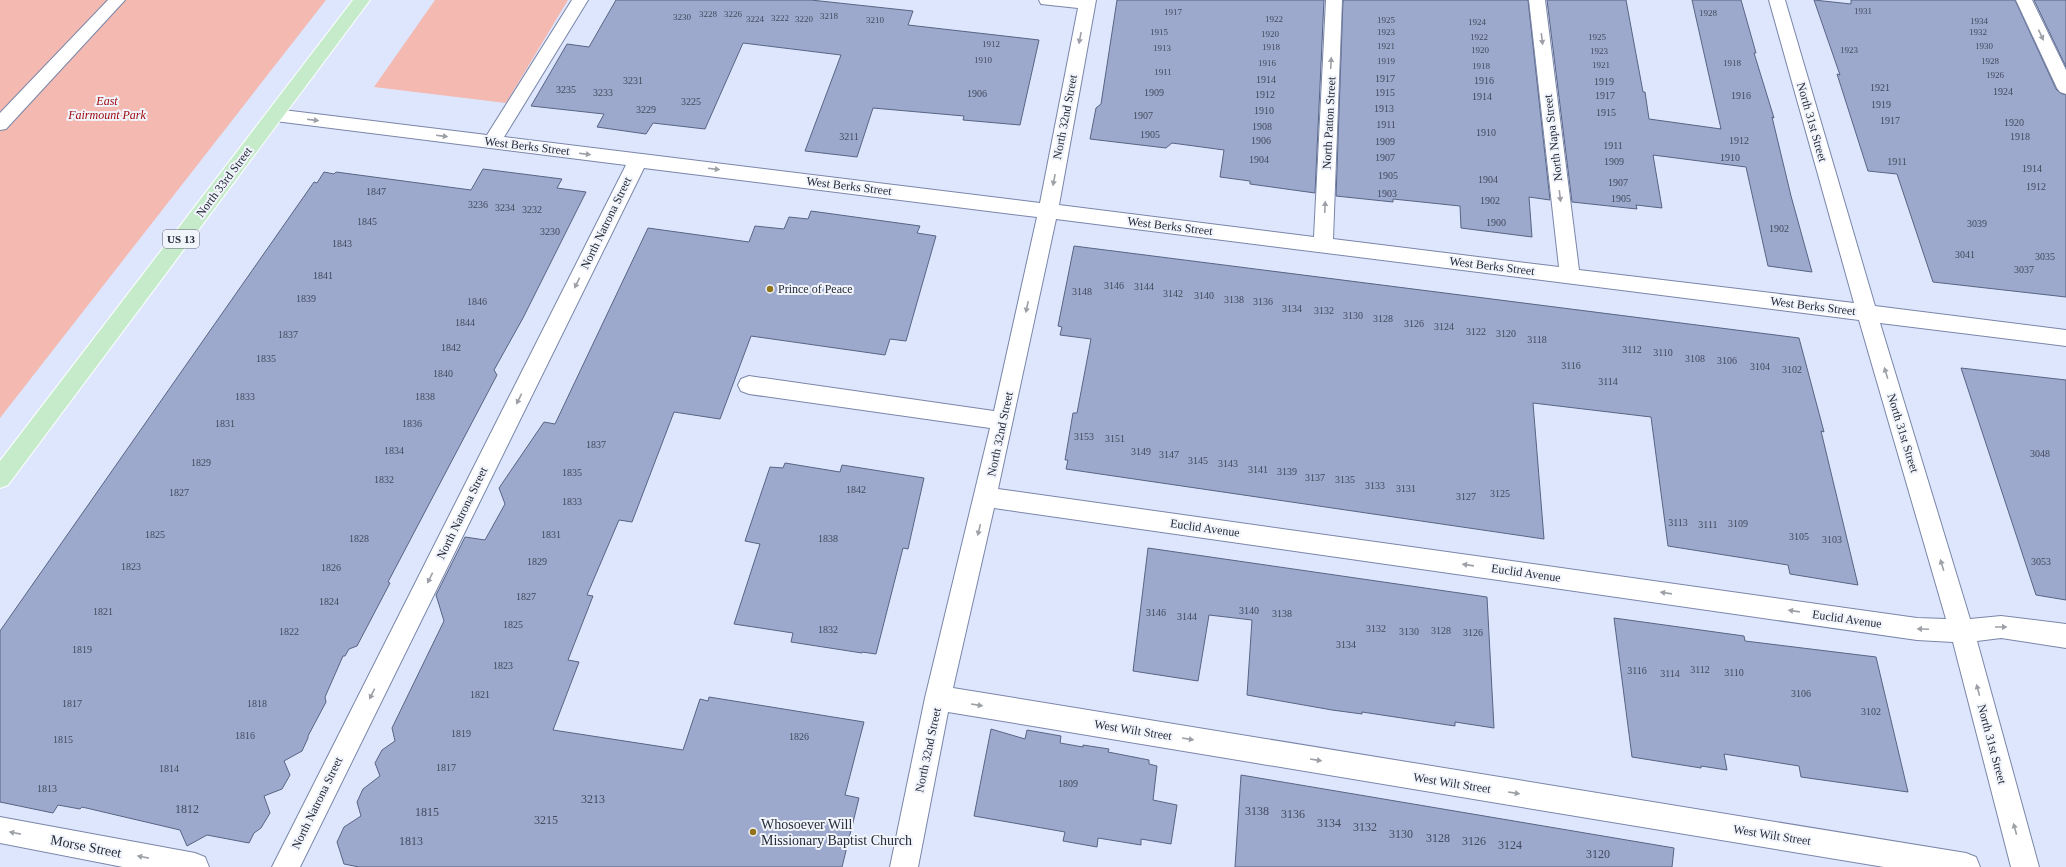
<svg xmlns="http://www.w3.org/2000/svg" width="2066" height="867" viewBox="0 0 2066 867" font-family="Georgia,serif">
<style>
.green{fill:#f4b9b0}
.building{fill:#9ca9cc;stroke:#586484}
.lines{fill:none;stroke-linecap:round;stroke-linejoin:round}
.minor-casing{stroke:#7986a8;stroke-width:2}
.major-casing{stroke:#fff;stroke-width:2}
.minor{fill:#fff;fill-rule:evenodd}
.major{fill:#c5ebcb;fill-rule:evenodd}
.oneway{fill:#9da0a6}
.poi-dot{fill:#92741a;stroke:#f1f4fb;stroke-width:1.5}
.labels{text-anchor:middle;stroke-width:4;stroke-linejoin:round;paint-order:stroke}
.far-number-label{font-size:9px;fill:#434a5e}
.number-label{font-size:10px;fill:#434a5e}
.shield{fill:#f1f4fb;stroke:#626773;stroke-width:1}
.shield-label{font-size:11px;font-weight:bold;fill:#252b39}
.park-label{font-size:12px;font-style:italic;fill:#9b0408;stroke:#f1f4fb}
.street-label{font-size:12px;fill:#252b39;stroke:#f1f4fb}
.poi-label{font-size:12px;fill:#252b39;stroke:#f1f4fb;text-anchor:start}
.near-number-label{font-size:12px;fill:#434a5e}
.near-poi-label{font-size:14px;fill:#252b39;stroke:#f1f4fb;text-anchor:start}
.near-street-label{font-size:14px;fill:#252b39;stroke:#f1f4fb}
</style>
<rect width="100%" height="100%" fill="#dde6fd"/>
<path class="green" d="M0 0H326L0 418Z
M435 0H568L506 103 374 87Z"/>
<path class="building" d="M616 0H811L913 11 908 25 1039 40 1020 125 963 120 964 116 873 108 857 157 805 151 841 55 743 43 705 129 653 123 646 134 597 127 604 114 531 106 567 44 589 47Z
M1117 0H1324L1315 193 1250 184V181L1220 177 1224 150 1172 143 1166 148 1090 139 1096 108 1101 104Z
M1343 0H1528L1550 200 1529 197 1532 237 1461 228 1460 206 1393 199V202L1336 196Z
M1547 0H1626L1643 92H1645L1649 119 1721 129 1692 0H1741L1756 53H1754L1774 118 1772 117 1791 196 1812 272 1768 266 1746 167 1653 155 1662 208 1636 205 1637 209 1572 202Z
M1814 0 1851 4V0H2015L2056 89 2060 93 2066 95V297L1933 282 1897 174 1868 171 1837 74 1840 75Z
M2034 0H2066V67Z
M483 169 562 179 557 188 586 192 523 318 494 370 497 375 388 582 390 583 357 646 349 649 345 656H343L325 697 326 702 308 736V738L302 751 284 761 290 775 282 789 264 796 270 813 261 828 254 833 249 843 207 835 187 846 180 830 82 807 80 809 58 805 53 813 0 802V631L314 182 317 183 324 172 334 174 336 172 471 190Z
M811 211 920 226 917 233 936 236 906 341 890 339 885 355 751 336 720 419 674 412 632 522 619 520 587 595 593 596 568 660 579 662 553 730 683 750 700 699 708 701 709 697 864 722 845 795 859 798 842 867H359L344 864 337 842 344 827 361 816 357 802 363 789 380 776 375 763 382 750 395 741 392 728 444 621 436 595 465 537 485 540 505 504 499 488 544 422 555 424 648 228 749 242 755 226 784 229 789 217 808 219Z
M1074 246 1799 338 1824 432 1821 431 1858 585 1790 574 1788 565 1668 546 1651 417 1533 403 1544 539 1066 469 1068 460H1065L1073 413H1077L1091 339 1060 335 1062 327 1058 326Z
M1961 368 2066 380V600L2036 595Z
M785 463 840 472 842 465 924 478 908 549 903 548 876 654 862 652V653L791 642 793 633 734 624 760 544 745 541 770 467 783 468Z
M1148 548 1487 597 1494 728 1455 722V726L1362 712V714L1332 710 1247 695 1252 620 1209 615 1198 681 1133 671Z
M1614 618 1744 636 1745 641 1876 657 1908 792 1801 777 1799 766 1724 754 1727 770 1701 766V768L1632 757Z
M991 729 1025 739 1027 730 1061 736 1060 743 1083 747V745L1109 749 1108 752 1149 760V764L1157 766 1153 800 1177 805 1171 844 1141 839V845L1098 838 1097 847 1063 841 1065 832 974 816Z
M1241 775 1674 848 1672 867H1235Z"/>
<g class="lines">
<g class="minor-casing">
<path id="minor" d="M108 0H125L6 129 0 130V113Z
M572 0H588L504 137 1040 203 1078 8 1041 4 1039 0H1096L1059 205 1314 237 1326 0H1342L1333 239 1559 267 1529 0H1545L1579 270 1854 303 1769 0H1785L1875 306 2066 330V346L1880 323 1970 619 2001 616 2066 624V648L2001 638 1977 641 2039 867H2011L1953 642 1917 640 994 508 953 688 1966 853 1976 857 1980 867H1884L948 712 918 867H890L925 698 990 428 749 394 741 391 738 385 741 379 749 376 994 411 1037 217 644 168 300 867H272L626 165 275 121 269 119 266 115 269 111 275 109 487 135ZM1056 219 1859 320 1946 619 1917 618 998 489Z
M2016 0H2032L2066 70V94L2060 92 2057 88Z
M0 817 195 853 205 857 209 867H123L0 843Z"/>
</g>
<g class="major-casing">
<path id="major" d="M353 0H370L8 485 0 488V461Z"/>
</g>
<use href="#minor" class="minor"/>
<use href="#major" class="major"/>
</g>
<defs><path id="oneway-solid" d="M-6-.8H1V-3.2L6.5 0L1 3.2V.8H-6Z"/></defs>
<g class="oneway">
<use href="#oneway-solid" transform="translate(2041 35) rotate(65)"/>
<use href="#oneway-solid" transform="translate(1080 38) rotate(101)"/>
<use href="#oneway-solid" transform="translate(1542 39) rotate(83)"/>
<use href="#oneway-solid" transform="translate(1331 63) rotate(-87)"/>
<use href="#oneway-solid" transform="translate(313 120) rotate(7)"/>
<use href="#oneway-solid" transform="translate(442 136) rotate(7)"/>
<use href="#oneway-solid" transform="translate(585 154) rotate(7)"/>
<use href="#oneway-solid" transform="translate(714 169) rotate(7)"/>
<use href="#oneway-solid" transform="translate(1054 180) rotate(101)"/>
<use href="#oneway-solid" transform="translate(1560 196) rotate(83)"/>
<use href="#oneway-solid" transform="translate(1325 207) rotate(-87)"/>
<use href="#oneway-solid" transform="translate(577 283) rotate(116)"/>
<use href="#oneway-solid" transform="translate(1027 307) rotate(102)"/>
<use href="#oneway-solid" transform="translate(1886 373) rotate(-107)"/>
<use href="#oneway-solid" transform="translate(519 399) rotate(116)"/>
<use href="#oneway-solid" transform="translate(979 530) rotate(104)"/>
<use href="#oneway-solid" transform="translate(1468 565) rotate(-172)"/>
<use href="#oneway-solid" transform="translate(1942 565) rotate(-107)"/>
<use href="#oneway-solid" transform="translate(430 578) rotate(116)"/>
<use href="#oneway-solid" transform="translate(1666 593) rotate(-172)"/>
<use href="#oneway-solid" transform="translate(1794 611) rotate(-172)"/>
<use href="#oneway-solid" transform="translate(2001 627)"/>
<use href="#oneway-solid" transform="translate(1923 629) rotate(-177)"/>
<use href="#oneway-solid" transform="translate(1978 690) rotate(-105)"/>
<use href="#oneway-solid" transform="translate(372 694) rotate(116)"/>
<use href="#oneway-solid" transform="translate(977 705) rotate(9)"/>
<use href="#oneway-solid" transform="translate(1188 739) rotate(9)"/>
<use href="#oneway-solid" transform="translate(1316 760) rotate(9)"/>
<use href="#oneway-solid" transform="translate(1514 793) rotate(9)"/>
<use href="#oneway-solid" transform="translate(2015 829) rotate(-105)"/>
<use href="#oneway-solid" transform="translate(15 833) rotate(-169)"/>
<use href="#oneway-solid" transform="translate(143 857) rotate(-169)"/>
</g>
<g class="poi-dot">
<circle cx="770" cy="289" r="4"/>
<circle cx="753" cy="832" r="4"/>
</g>
<g class="labels">
<g class="far-number-label">
<text x="1863" y="14">1931</text>
<text x="1173" y="15">1917</text>
<text x="1708" y="16">1928</text>
<text x="708" y="17">3228</text>
<text x="733" y="17">3226</text>
<text x="829" y="19">3218</text>
<text x="682" y="20">3230</text>
<text x="780" y="21">3222</text>
<text x="755" y="22">3224</text>
<text x="804" y="22">3220</text>
<text x="1274" y="22">1922</text>
<text x="875" y="23">3210</text>
<text x="1386" y="23">1925</text>
<text x="1979" y="24">1934</text>
<text x="1477" y="25">1924</text>
<text x="1159" y="35">1915</text>
<text x="1386" y="35">1923</text>
<text x="1978" y="35">1932</text>
<text x="1270" y="37">1920</text>
<text x="1479" y="40">1922</text>
<text x="1597" y="40">1925</text>
<text x="991" y="47">1912</text>
<text x="1386" y="49">1921</text>
<text x="1984" y="49">1930</text>
<text x="1271" y="50">1918</text>
<text x="1162" y="51">1913</text>
<text x="1480" y="53">1920</text>
<text x="1849" y="53">1923</text>
<text x="1599" y="54">1923</text>
<text x="983" y="63">1910</text>
<text x="1386" y="64">1919</text>
<text x="1990" y="64">1928</text>
<text x="1267" y="66">1916</text>
<text x="1732" y="66">1918</text>
<text x="1601" y="68">1921</text>
<text x="1481" y="69">1918</text>
<text x="1163" y="75">1911</text>
<text x="1995" y="78">1926</text>
</g>
<g class="number-label">
<text x="1385" y="82">1917</text>
<text x="1266" y="83">1914</text>
<text x="633" y="84">3231</text>
<text x="1484" y="84">1916</text>
<text x="1604" y="85">1919</text>
<text x="1880" y="91">1921</text>
<text x="566" y="93">3235</text>
<text x="2003" y="95">1924</text>
<text x="603" y="96">3233</text>
<text x="1154" y="96">1909</text>
<text x="1385" y="96">1915</text>
<text x="977" y="97">1906</text>
<text x="1265" y="98">1912</text>
<text x="1605" y="99">1917</text>
<text x="1741" y="99">1916</text>
<text x="1482" y="100">1914</text>
<text x="691" y="105">3225</text>
<text x="1881" y="108">1919</text>
<text x="1384" y="112">1913</text>
<text x="646" y="113">3229</text>
<text x="1264" y="114">1910</text>
<text x="1606" y="116">1915</text>
<text x="1143" y="119">1907</text>
<text x="1890" y="124">1917</text>
<text x="2014" y="126">1920</text>
<text x="1386" y="128">1911</text>
<text x="1262" y="130">1908</text>
<text x="1486" y="136">1910</text>
<text x="1150" y="138">1905</text>
<text x="849" y="140">3211</text>
<text x="2020" y="140">1918</text>
<text x="1261" y="144">1906</text>
<text x="1739" y="144">1912</text>
<text x="1385" y="145">1909</text>
<text x="1613" y="149">1911</text>
<text x="1385" y="161">1907</text>
<text x="1730" y="161">1910</text>
<text x="1259" y="163">1904</text>
<text x="1614" y="165">1909</text>
<text x="1897" y="165">1911</text>
<text x="2032" y="172">1914</text>
<text x="1388" y="179">1905</text>
<text x="1488" y="183">1904</text>
<text x="1618" y="186">1907</text>
<text x="2036" y="190">1912</text>
<text x="376" y="195">1847</text>
<text x="1387" y="197">1903</text>
<text x="1621" y="202">1905</text>
<text x="1490" y="204">1902</text>
<text x="478" y="208">3236</text>
<text x="505" y="211">3234</text>
<text x="532" y="213">3232</text>
<text x="367" y="225">1845</text>
<text x="1496" y="226">1900</text>
<text x="1977" y="227">3039</text>
<text x="1779" y="232">1902</text>
<text x="550" y="235">3230</text>
<text x="342" y="247">1843</text>
<text x="1965" y="258">3041</text>
<text x="2045" y="260">3035</text>
<text x="2024" y="273">3037</text>
<text x="323" y="279">1841</text>
<text x="1114" y="289">3146</text>
<text x="1144" y="290">3144</text>
<text x="1082" y="295">3148</text>
<text x="1173" y="297">3142</text>
<text x="1204" y="299">3140</text>
<text x="306" y="302">1839</text>
<text x="1234" y="303">3138</text>
<text x="477" y="305">1846</text>
<text x="1263" y="305">3136</text>
<text x="1292" y="312">3134</text>
<text x="1324" y="314">3132</text>
<text x="1353" y="319">3130</text>
<text x="1383" y="322">3128</text>
<text x="465" y="326">1844</text>
<text x="1414" y="327">3126</text>
<text x="1444" y="330">3124</text>
<text x="1476" y="335">3122</text>
<text x="1506" y="337">3120</text>
<text x="288" y="338">1837</text>
<text x="1537" y="343">3118</text>
<text x="451" y="351">1842</text>
<text x="1632" y="353">3112</text>
<text x="1663" y="356">3110</text>
<text x="266" y="362">1835</text>
<text x="1695" y="362">3108</text>
<text x="1727" y="364">3106</text>
<text x="1571" y="369">3116</text>
<text x="1760" y="370">3104</text>
<text x="1792" y="373">3102</text>
<text x="443" y="377">1840</text>
<text x="1608" y="385">3114</text>
<text x="245" y="400">1833</text>
<text x="425" y="400">1838</text>
<text x="225" y="427">1831</text>
<text x="412" y="427">1836</text>
<text x="1084" y="440">3153</text>
<text x="1115" y="442">3151</text>
<text x="596" y="448">1837</text>
<text x="394" y="454">1834</text>
<text x="1141" y="455">3149</text>
<text x="2040" y="457">3048</text>
<text x="1169" y="458">3147</text>
<text x="1198" y="464">3145</text>
<text x="201" y="466">1829</text>
<text x="1228" y="467">3143</text>
<text x="1258" y="473">3141</text>
<text x="1287" y="475">3139</text>
<text x="572" y="476">1835</text>
<text x="1315" y="481">3137</text>
<text x="384" y="483">1832</text>
<text x="1345" y="483">3135</text>
<text x="1375" y="489">3133</text>
<text x="1406" y="492">3131</text>
<text x="856" y="493">1842</text>
<text x="179" y="496">1827</text>
<text x="1500" y="497">3125</text>
<text x="1466" y="500">3127</text>
<text x="572" y="505">1833</text>
<text x="1678" y="526">3113</text>
<text x="1738" y="527">3109</text>
<text x="1708" y="528">3111</text>
<text x="155" y="538">1825</text>
<text x="551" y="538">1831</text>
<text x="1799" y="540">3105</text>
<text x="359" y="542">1828</text>
<text x="828" y="542">1838</text>
<text x="1832" y="543">3103</text>
<text x="537" y="565">1829</text>
<text x="2041" y="565">3053</text>
<text x="131" y="570">1823</text>
<text x="331" y="571">1826</text>
<text x="526" y="600">1827</text>
<text x="329" y="605">1824</text>
<text x="1249" y="614">3140</text>
<text x="103" y="615">1821</text>
<text x="1156" y="616">3146</text>
<text x="1282" y="617">3138</text>
<text x="1187" y="620">3144</text>
<text x="513" y="628">1825</text>
<text x="1376" y="632">3132</text>
<text x="828" y="633">1832</text>
<text x="1441" y="634">3128</text>
<text x="289" y="635">1822</text>
<text x="1409" y="635">3130</text>
<text x="1473" y="636">3126</text>
<text x="1346" y="648">3134</text>
<text x="82" y="653">1819</text>
<text x="503" y="669">1823</text>
<text x="1700" y="673">3112</text>
<text x="1637" y="674">3116</text>
<text x="1734" y="676">3110</text>
<text x="1670" y="677">3114</text>
<text x="1801" y="697">3106</text>
<text x="480" y="698">1821</text>
<text x="72" y="707">1817</text>
<text x="257" y="707">1818</text>
<text x="1871" y="715">3102</text>
<text x="461" y="737">1819</text>
<text x="245" y="739">1816</text>
<text x="799" y="740">1826</text>
<text x="63" y="743">1815</text>
<text x="446" y="771">1817</text>
<text x="169" y="772">1814</text>
<text x="1068" y="787">1809</text>
<text x="47" y="792">1813</text>
</g>
<rect class="shield" x="163" y="230" width="36" height="18" rx="3"/>
<g class="shield-label">
<text x="181" y="243">US 13</text>
</g>
<g class="park-label">
<text x="107" y="105">East<tspan x="107" dy="14">Fairmount Park</tspan></text>
</g>
<g class="street-label">
<text transform="translate(1065 117) rotate(-79)" y="4">North 32nd Street</text>
<text transform="translate(1812 122) rotate(74)" y="4">North 31st Street</text>
<text transform="translate(1329 123) rotate(-87)" y="4">North Patton Street</text>
<text transform="translate(1553 138) rotate(-97)" y="4">North Napa Street</text>
<text transform="translate(527 146) rotate(7)" y="4">West Berks Street</text>
<text transform="translate(224 182) rotate(-53)" y="4">North 33rd Street</text>
<text transform="translate(849 186) rotate(7)" y="4">West Berks Street</text>
<text transform="translate(606 223) rotate(-64)" y="4">North Natrona Street</text>
<text transform="translate(1170 226) rotate(7)" y="4">West Berks Street</text>
<text transform="translate(1492 266) rotate(7)" y="4">West Berks Street</text>
<text transform="translate(1813 306) rotate(7)" y="4">West Berks Street</text>
<text transform="translate(1903 433) rotate(73)" y="4">North 31st Street</text>
<text transform="translate(1000 434) rotate(-78)" y="4">North 32nd Street</text>
<text transform="translate(462 513) rotate(-64)" y="4">North Natrona Street</text>
<text transform="translate(1205 528) rotate(8)" y="4">Euclid Avenue</text>
<text transform="translate(1526 573) rotate(8)" y="4">Euclid Avenue</text>
<text transform="translate(1847 619) rotate(8)" y="4">Euclid Avenue</text>
<text transform="translate(1133 730) rotate(9)" y="4">West Wilt Street</text>
<text transform="translate(1992 744) rotate(75)" y="4">North 31st Street</text>
<text transform="translate(928 750) rotate(-78)" y="4">North 32nd Street</text>
<text transform="translate(1452 783) rotate(9)" y="4">West Wilt Street</text>
<text transform="translate(317 803) rotate(-64)" y="4">North Natrona Street</text>
<text transform="translate(1772 835) rotate(9)" y="4">West Wilt Street</text>
</g>
<g class="poi-label">
<text x="778" y="293">Prince of Peace</text>
</g>
<g class="near-number-label">
<text x="593" y="803">3213</text>
<text x="187" y="813">1812</text>
<text x="1257" y="815">3138</text>
<text x="427" y="816">1815</text>
<text x="1293" y="818">3136</text>
<text x="546" y="824">3215</text>
<text x="1329" y="827">3134</text>
<text x="1365" y="831">3132</text>
<text x="1401" y="838">3130</text>
<text x="1438" y="842">3128</text>
<text x="411" y="845">1813</text>
<text x="1474" y="845">3126</text>
<text x="1510" y="849">3124</text>
<text x="1598" y="858">3120</text>
</g>
<g class="near-poi-label">
<text x="761" y="829">Whosoever Will<tspan x="761" dy="16">Missionary Baptist Church</tspan></text>
</g>
<g class="near-street-label">
<text transform="translate(86 846) rotate(11)" y="5">Morse Street</text>
</g>
</g>
</svg>
